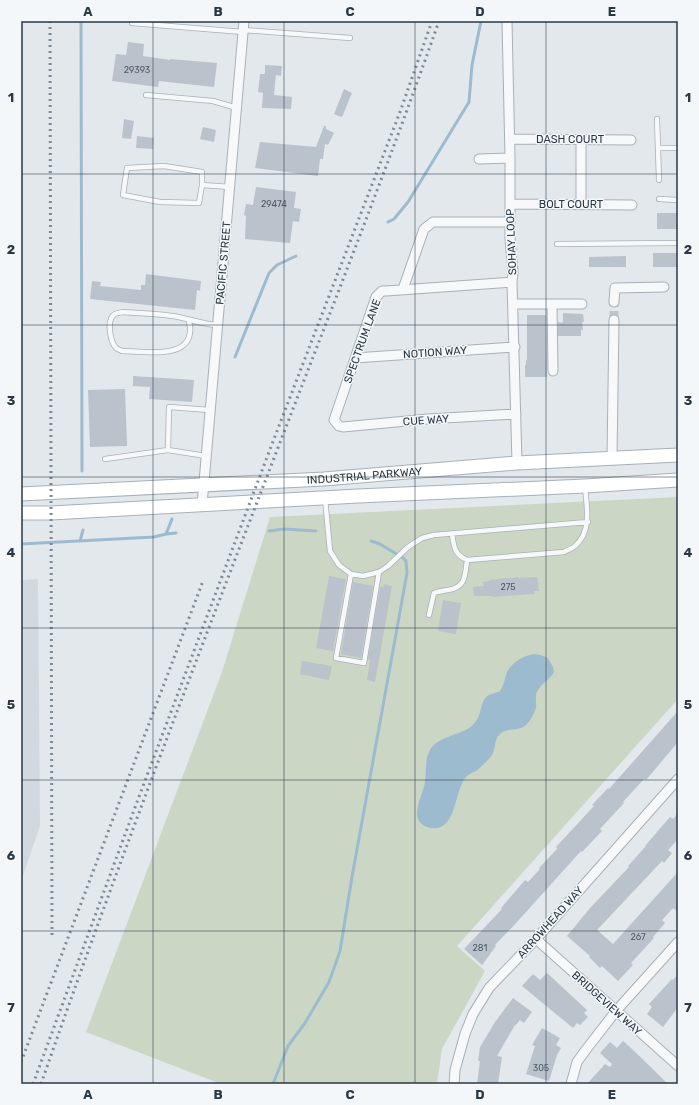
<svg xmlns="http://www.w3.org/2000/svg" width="699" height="1105" viewBox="0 0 699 1105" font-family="Rubik,sans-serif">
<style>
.built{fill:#d1d8de}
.green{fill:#cbd7c4}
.water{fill:#9dbbce}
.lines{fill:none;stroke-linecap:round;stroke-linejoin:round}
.stream{stroke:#9dbbce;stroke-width:3}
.building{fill:#bac2cb}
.street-tunnel{stroke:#bec5cb;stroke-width:9;stroke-dasharray:9 4.5;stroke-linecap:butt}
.lane-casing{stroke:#a8b0b7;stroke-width:6}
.street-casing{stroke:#a8b0b7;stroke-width:11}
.secondary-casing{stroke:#a8b0b7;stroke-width:15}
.lane{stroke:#f7f8fa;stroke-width:4.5}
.street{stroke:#f7f8fa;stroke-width:9}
.secondary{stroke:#fff;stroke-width:13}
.rail{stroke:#7c8a97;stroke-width:3;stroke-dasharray:2 4;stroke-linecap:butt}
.grid{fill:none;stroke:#2a3846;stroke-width:1;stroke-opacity:0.55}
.labels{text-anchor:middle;stroke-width:3;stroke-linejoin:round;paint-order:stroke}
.number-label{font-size:9px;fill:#4e5a67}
.street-label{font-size:11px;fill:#2a3846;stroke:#f4f7f9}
.neatline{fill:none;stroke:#2a3846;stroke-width:1.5}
.grid-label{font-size:13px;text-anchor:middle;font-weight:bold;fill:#2a3846}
</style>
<rect width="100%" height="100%" fill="#e3e8ec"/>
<path class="built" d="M38 579 40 826 21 881V580Z"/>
<path class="green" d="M678 497V699L457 946 485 971 442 1049 437 1084H221L86 1032 222 672 270 517Z"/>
<path class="water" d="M534 654 540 655 548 658 553 667 554 672C550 680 542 683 538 690 534 695 537 702 536 708 534 713 531 720 527 724 518 733 508 726 500 734 494 739 496 747 493 753 489 760 482 766 476 771 472 773 469 774 466 777 454 790 457 832 431 828 405 823 423 796 425 782 427 771 424 760 430 750 436 738 458 735 469 728 483 719 479 705 486 697 489 694 496 693 500 691 504 685 505 678 507 672 512 662 523 656 534 654Z"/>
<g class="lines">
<path class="stream" d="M81 21 82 471
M388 222 394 219 408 202 469 102 472 65 481 21
M235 357 269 273 277 265 296 256
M269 531 284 529 316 531
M166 534 176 533
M80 541 83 530
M21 544 154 537 166 534 172 519
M273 1084 288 1046 305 1023 329 982 340 951 352 877 407 573 406 561 403 558 380 544 371 541"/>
</g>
<path class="building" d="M128 42 144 44 143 56 170 60V59L217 63 214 87 159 81 158 87 112 81 116 54 126 55Z
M265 65 282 66 281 76 276 75 274 95 292 97 291 109 262 108 263 93 258 92 260 74H265Z
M344 89 352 93 342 117 334 114Z
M124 119 134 121 131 139 122 138Z
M324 126H326V129L334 133 328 145 325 144 323 159H320L318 176 255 168 260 142 316 147Z
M203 127 216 130 214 142 200 139Z
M137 136 154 138 153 149 136 148Z
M256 187 296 192 294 208 301 209 299 222 293 221 290 243 245 239 246 216 244 215 246 204 253 205Z
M657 213H678V229H657Z
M653 253H678V267H653Z
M626 256V267H589V257Z
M146 274 201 281 200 291 197 290 195 310 90 299 92 281 101 282 100 286 141 290V285H145Z
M563 313 583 314 584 322H582L583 330H581V336H558V322L562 323 563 321Z
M527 315H546L547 377H525V365H526V360H527Z
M133 376 194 380 192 402 149 399 150 387 133 386Z
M125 389 127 446 90 447 88 390Z
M329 576 346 579 333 651 316 648Z
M518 577V578L537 577 539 591H534V594L492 597V596H474L473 587 484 586 483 582 490 581V580Z
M353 582 373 586 361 658 341 654Z
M384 584 392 586 375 682 367 680 370 660 368 659 380 587H383Z
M443 600 461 603 456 634 438 631Z
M302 661 332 666 329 680 300 674Z
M678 711V742L646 780 644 779 623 802 624 803 600 829 602 831 582 852 581 851 517 922 495 945 496 946 482 965 464 949 502 909 501 908 525 880 528 882 540 869 539 868 557 849 556 847 594 806 592 805 608 788 609 789Z
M678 813V839L668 850 672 853 664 863 662 861 597 930 613 944 678 872V912L673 908 662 920 665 923 653 937 654 938 631 963 633 965 618 981 602 966 600 968 589 957 590 956 567 936 591 907 629 867 628 866 646 846H645L657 832 670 817 673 819Z
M547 973 587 1010 584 1013 588 1017 580 1025 577 1023 573 1028 522 986 533 974 540 980Z
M678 974V1007L663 1027 647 1014 652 1007 649 1004 672 979 673 980Z
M513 998 532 1012 524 1023 520 1020 516 1025H515L497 1056 502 1057 498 1084H477L480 1061H478L480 1047 495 1022Z
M542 1028 560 1038 556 1045 561 1048 557 1055 549 1081 526 1074 535 1046 532 1045Z
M623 1041 631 1048 668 1084H587L605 1064 610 1067 612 1064 600 1053 610 1042 617 1048Z"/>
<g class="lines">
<path class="street-tunnel" d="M614 320V302"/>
<g class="lane-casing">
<path id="lane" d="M132 23 243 32
M244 30 350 38
M146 95 213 101 237 108
M657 119 659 180
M658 148H678
M202 185 199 203 160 202 123 195 127 168 164 166 202 172V185L230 187
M659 199 678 200
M557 244 678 243
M189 320C189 324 191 328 190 332 188 360 141 351 122 351 120 350 117 349 116 348 110 341 106 319 115 314 117 313 119 313 122 312 138 313 155 313 172 316 188 318 200 324 217 325
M168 450 169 407 210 410
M105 459 168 450 206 456
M325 498 330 551 339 565 351 574 363 576 379 572 388 566 408 547 422 538 434 535 588 522
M452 534C454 547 454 554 467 560L564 552C567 550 572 549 575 546 592 531 587 507 585 488
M351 574 336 658 364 663 379 572
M429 615 434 593C439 591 443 591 448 590 466 587 465 576 467 560"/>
</g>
<g class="street-casing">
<path id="street" d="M507 21 510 158V239L513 272 512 282 517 463
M510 139 631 140
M581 140V204
M479 159 510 158
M510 204 632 205
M512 282 386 291H382L376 297 334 420 339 426 343 427 428 419 516 414
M403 289 424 229 433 222H509
M614 302 615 288 664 287
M514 304H582
M552 304 553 371
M355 358 515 347
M612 458 614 320
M202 505 244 21
M536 939 678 1066
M454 1084 455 1070 465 1034 473 1014 489 988 536 939 678 779
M571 1084 577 1062 585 1051 616 1011 678 942"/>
</g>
<g class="secondary-casing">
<g id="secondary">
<path id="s1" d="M21 494 324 479 517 463 678 455"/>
<path d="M21 513H51L358 496 585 486 678 480"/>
</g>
</g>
<use href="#lane" class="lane"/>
<use href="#street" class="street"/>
<use href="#secondary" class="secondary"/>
<path class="rail" d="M50 21 52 937
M21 1062 203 581
M33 1084 137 802 272 444 400 112 432 21
M41 1084C118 863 202 645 286 427 338 292 391 158 439 21"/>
</g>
<path class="grid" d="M153 21V1084M284 21V1084M415 21V1084M546 21V1084M21 174H678M21 325H678M21 477H678M21 628H678M21 780H678M21 931H678"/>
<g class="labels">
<g class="number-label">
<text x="137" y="73">29393</text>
<text x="274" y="207">29474</text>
<text x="508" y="590">275</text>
<text x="638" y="940">267</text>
<text x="480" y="951">281</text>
<text x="541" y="1071">305</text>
</g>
<g class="street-label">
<text x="570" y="143">DASH COURT</text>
<text x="571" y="208">BOLT COURT</text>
<text transform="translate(511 242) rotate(-92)" y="4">SOHAY LOOP</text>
<text transform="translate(223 263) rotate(-85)" y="4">PACIFIC STREET</text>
<text transform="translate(362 341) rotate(-70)" y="4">SPECTRUM LANE</text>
<text transform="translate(435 352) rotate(-4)" y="4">NOTION WAY</text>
<text transform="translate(426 420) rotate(-4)" y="4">CUE WAY</text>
<text dy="4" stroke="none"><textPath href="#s1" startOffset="344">INDUSTRIAL PARKWAY</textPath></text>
<text transform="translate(550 922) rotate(-48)" y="4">ARROWHEAD WAY</text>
<text transform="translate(607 1003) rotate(42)" y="4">BRIDGEVIEW WAY</text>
</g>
</g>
<rect width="699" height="1105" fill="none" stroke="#f4f7f9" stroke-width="44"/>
<rect x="22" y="22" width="655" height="1061" class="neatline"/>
<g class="grid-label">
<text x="88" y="16">A</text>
<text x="218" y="16">B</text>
<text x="350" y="16">C</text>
<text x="480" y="16">D</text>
<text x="612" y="16">E</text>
<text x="11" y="102">1</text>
<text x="688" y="102">1</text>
<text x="11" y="254">2</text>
<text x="688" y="254">2</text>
<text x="11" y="405">3</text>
<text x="688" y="405">3</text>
<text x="11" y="557">4</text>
<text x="688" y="557">4</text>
<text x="11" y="709">5</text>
<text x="688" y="709">5</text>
<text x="11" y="860">6</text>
<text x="688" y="860">6</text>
<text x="11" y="1012">7</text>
<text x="688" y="1012">7</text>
<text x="88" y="1099">A</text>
<text x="218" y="1099">B</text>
<text x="350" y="1099">C</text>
<text x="480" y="1099">D</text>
<text x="612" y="1099">E</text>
</g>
</svg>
